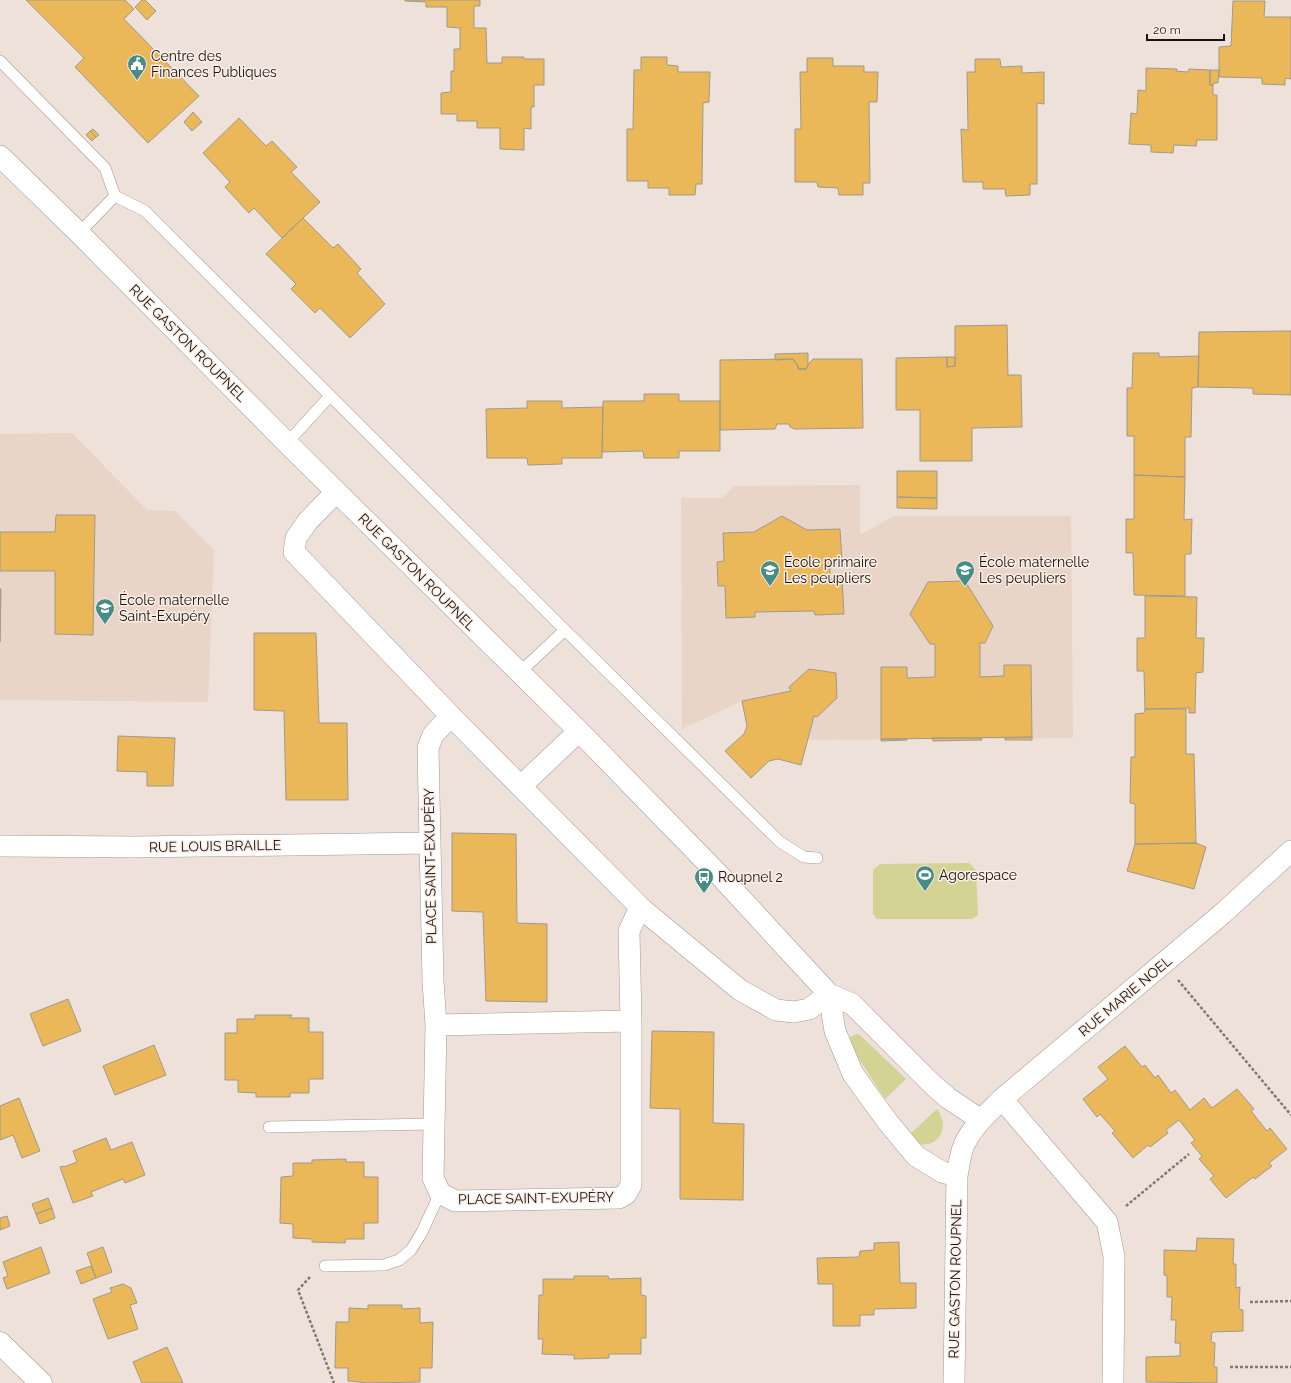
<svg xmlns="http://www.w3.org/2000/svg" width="1291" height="1383" viewBox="0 0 1291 1383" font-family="Raleway,sans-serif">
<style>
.built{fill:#e9d4c8}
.green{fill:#d4d394}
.building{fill:#ebb859;stroke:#a0998e}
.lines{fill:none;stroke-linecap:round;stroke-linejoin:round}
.lane-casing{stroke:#a59891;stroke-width:12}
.street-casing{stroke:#a59891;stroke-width:22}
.secondary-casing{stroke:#a59891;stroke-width:23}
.path{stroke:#807872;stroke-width:2.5;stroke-dasharray:3 2;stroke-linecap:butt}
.lane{stroke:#fff;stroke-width:11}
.street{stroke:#fff;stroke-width:21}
.secondary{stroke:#fff;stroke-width:22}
.labels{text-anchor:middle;stroke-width:3;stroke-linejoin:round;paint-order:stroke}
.poi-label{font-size:14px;fill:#171310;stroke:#fbeee6;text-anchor:start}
.street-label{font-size:14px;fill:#171310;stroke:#fbeee6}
</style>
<rect width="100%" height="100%" fill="#eee1d9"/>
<path class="built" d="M72 433 147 510 175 511 214 550 208 702 0 700V434Z
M860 485V535L894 516H1071L1073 738 808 740 814 716 817 717 837 698 836 673 809 669 789 687 791 691 742 701 682 729 681 498H722L734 486Z"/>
<path class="green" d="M969 863 976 870 978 915 972 919H877L873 914V870L880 864Z
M858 1034 861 1036 906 1079 885 1099 850 1045V1037L854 1035Z
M937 1109C955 1134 927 1158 909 1135Z"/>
<path class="building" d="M26 0H125L134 9 124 19 199 96 148 143 75 67 84 58Z
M142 0H145L156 11 147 20 135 7Z
M405 0H480V6H474V28H486L487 63H502V57H524V59H544V85H534V107H531V129L524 128V150L500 149V128H477V121H457V114H441V93L451 92V71H454V49H460V28L447 27V7H426V2L405 1Z
M1233 1H1265L1264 17H1291V79L1285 78V85L1262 84V78L1219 77V47L1231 46Z
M641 57H667V65L678 66V72H710L709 102 703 103 702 184H696L695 195H669V188H648V181H627V129H633L634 70H641Z
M807 58H833V66H864V72H878L877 102H869L870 183H863V195H839L838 188 818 187 817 182H795V129H801L800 72H807Z
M975 59H1000L1001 67 1022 66V73L1044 72V104L1037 103V184H1030V195L1006 196 1005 189H983V182H963L961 129 968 130 967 72H975Z
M1146 68 1177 69 1176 71 1188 72 1189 69 1210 70V85H1213V95H1217V140H1197L1196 146 1174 145 1173 153 1151 152V145L1129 144 1131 113 1137 114 1138 90 1146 91Z
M1210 70H1219L1218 83H1214L1213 85H1210Z
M193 112 202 122 192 131 184 122Z
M239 118 266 146 272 141 297 167 291 172 320 202 282 238 254 208 249 213 225 187 230 182 203 153Z
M93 129 99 135 96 137 90 131Z
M90 131 96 137 92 141 86 135Z
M303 218 333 248 338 244 361 269 357 273 385 304 350 338 320 308 315 313 291 289 296 284 266 254Z
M1007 325 1008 375H1021L1022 427 972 428V461H920V410H896V358L947 357V367L955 366V326Z
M1291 331V395L1253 394V388L1198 387 1199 332Z
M808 353V365L806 369H798V366L793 359 775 360V354Z
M1133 353H1159V357L1199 356 1198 387 1192 388 1191 437H1185V477L1134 475V436H1127V388H1132Z
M947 357H955V366L947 367Z
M793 359 798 366V369H806L810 362 813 359H862L863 428 795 429 790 427 789 424H777L775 429 720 430V360Z
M644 394H679V401H720V451H679V458H644L643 451 602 452 603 401H644Z
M527 401H562V408L603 407 602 458H562V464L528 465 527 458H487L486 409 527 408Z
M897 471H937V498L897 497Z
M1134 475 1185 477 1184 520 1192 519 1191 554H1185V596L1134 595 1133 553H1126V519H1134Z
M897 497 937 498V509L897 508Z
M56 515H95L93 635 55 634V571H0V532H55Z
M782 516 807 530 840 529 842 560 830 561V579H842L844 614 815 615 814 611 755 612V617L726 618 725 586H718L717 562 724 561 723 533 754 532Z
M965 581 993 626 985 643H980V677L1004 676V665H1031L1032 737 881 739V667H907V678L935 677V644H930L910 614 928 582Z
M0 589H1L0 642Z
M1145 596 1197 597 1196 638H1204L1203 672 1196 673 1195 713H1189V708L1145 709 1144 671H1137V638H1145Z
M254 633H316L319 723H347L348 800H286L284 711 254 710Z
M809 669 836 673 837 698 817 717 814 716 801 765 778 759 769 761 751 778 725 751 744 734 747 726 742 701 791 691 789 687Z
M1145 709H1186V754H1194L1196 843 1135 844V804L1130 803 1131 757H1135V714L1144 713Z
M118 736 175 738 173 786H147V772L117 771Z
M1032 737V740H1005V738Z
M932 738H981L982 740 933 741Z
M881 739H907V740L881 741Z
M452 833 516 834 517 923 547 924V1002L486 1001 483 912 452 911Z
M1196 843 1206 847 1194 889 1127 871 1135 844Z
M68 999 81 1031 43 1046 30 1014Z
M255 1015H292L290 1018H309V1032H323V1079H309V1093H290V1097H256V1093L238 1092V1080H225V1033H237V1019H255Z
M652 1031 714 1032 713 1123 744 1124 743 1200 680 1199V1109L650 1108Z
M154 1045 166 1075 115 1095 103 1066Z
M1125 1046 1142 1067 1145 1065 1155 1078 1158 1075 1171 1093 1175 1090 1190 1110 1204 1098 1212 1108 1237 1089 1254 1109 1251 1111 1267 1131 1270 1128 1287 1149 1269 1163 1272 1166 1255 1179 1253 1177 1226 1198 1210 1179 1214 1176 1199 1159 1202 1156 1191 1143 1195 1140 1179 1120 1166 1130 1168 1133 1150 1147 1148 1145 1133 1158 1112 1133 1115 1131 1100 1114 1097 1117 1083 1099 1108 1079 1098 1067Z
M19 1098 40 1151 22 1158 13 1135 0 1140V1106Z
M106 1138 111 1150 132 1142 145 1175 125 1183 123 1179 91 1192 93 1196 73 1203 60 1167 63 1166 64 1167 77 1162 73 1151Z
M346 1159V1162H364V1177H378V1223H364V1239H346L345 1243 312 1242V1239L293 1238V1224L280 1223 281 1177 293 1176V1163H312V1160Z
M48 1198 52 1208 36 1214 32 1204Z
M52 1208 55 1218 40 1224 36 1214Z
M7 1216 10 1226 0 1230V1218Z
M1197 1238 1234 1239 1233 1264H1236V1288L1240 1287 1239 1309 1243 1310V1331L1212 1332 1211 1342 1215 1343 1214 1367H1217V1383L1146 1382V1357L1180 1356V1343H1175L1176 1320H1171L1172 1297H1167V1276L1164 1275V1250L1196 1251Z
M899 1242 900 1283H916V1308L874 1309V1315H860V1326H833V1284H818L817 1258 859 1257 860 1251 874 1250V1243Z
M41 1247 50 1273 7 1289 3 1278 8 1276 3 1262Z
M103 1247 112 1272 96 1278 87 1253Z
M91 1266 96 1278 81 1284 76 1271Z
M574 1276H608L609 1279 641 1278V1295L646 1296V1338H641V1354H609V1358L574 1359V1355L542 1354 543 1339H538L539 1295H543V1279H574Z
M123 1284 131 1288 137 1303 130 1305 138 1329 108 1339 93 1299 112 1292 110 1288Z
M368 1305H402V1309L420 1308V1323L433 1322 432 1368H420V1382L368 1383 348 1381V1368H335L336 1322H349V1308L368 1309Z
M167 1347 183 1383H142L133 1362Z"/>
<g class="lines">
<g class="lane-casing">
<path id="lane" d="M0 61 105 168 115 196 145 211 565 630 780 842 804 857 817 858
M79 233 115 196
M287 443 330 396
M519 673 565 630
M269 1127 434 1124
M325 1266 384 1265 399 1260 411 1250 422 1232 440 1193"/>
</g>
<g class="street-casing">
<path id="street" d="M0 156 79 233 287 443 579 731 721 877 829 994 852 1004 933 1085 948 1098 981 1120
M336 492 308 521 296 538 294 552 451 716 642 909 740 990 776 1010 794 1012 809 1009 829 994
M451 716 433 735 428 748 433 981 436 1025 433 1178 440 1193 455 1201 619 1198 626 1194 631 1185V1021
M521 786 579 731
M0 846 135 847 430 843
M829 994 835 1031 853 1074 887 1121 916 1156 942 1172 957 1176
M436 1025 631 1021 629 931 636 916 642 909
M1002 1099 1107 1222 1114 1256 1113 1383
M954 1383 957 1176C959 1166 960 1154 964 1145 972 1127 988 1113 1002 1099L1222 914 1291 851"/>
</g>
<g class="secondary-casing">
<path id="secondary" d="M0 1343 41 1383"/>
</g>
<path class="path" d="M1178 980 1291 1115
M1126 1206 1189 1154
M310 1277 298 1290 334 1383
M1250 1302 1291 1301
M1230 1367H1291"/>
<use href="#lane" class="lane"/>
<use href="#street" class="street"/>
<use href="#secondary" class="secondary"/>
</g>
<defs>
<g id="civic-pin" transform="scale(1)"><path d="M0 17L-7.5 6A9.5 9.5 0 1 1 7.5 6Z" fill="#478d87" stroke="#fbeee6"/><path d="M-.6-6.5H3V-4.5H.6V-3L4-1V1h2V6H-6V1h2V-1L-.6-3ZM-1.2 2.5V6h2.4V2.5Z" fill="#fff"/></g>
<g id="school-pin" transform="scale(1)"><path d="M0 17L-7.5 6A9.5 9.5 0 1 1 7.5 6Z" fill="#478d87" stroke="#fbeee6"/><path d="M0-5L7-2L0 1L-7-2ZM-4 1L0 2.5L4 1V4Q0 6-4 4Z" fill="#fff"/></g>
<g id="stadium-pin" transform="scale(1)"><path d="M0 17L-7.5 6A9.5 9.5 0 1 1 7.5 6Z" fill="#478d87" stroke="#fbeee6"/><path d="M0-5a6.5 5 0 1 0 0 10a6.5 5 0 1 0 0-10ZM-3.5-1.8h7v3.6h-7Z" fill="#fff"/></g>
<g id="bus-pin" transform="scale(1)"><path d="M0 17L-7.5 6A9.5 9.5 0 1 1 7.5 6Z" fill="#478d87" stroke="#fbeee6"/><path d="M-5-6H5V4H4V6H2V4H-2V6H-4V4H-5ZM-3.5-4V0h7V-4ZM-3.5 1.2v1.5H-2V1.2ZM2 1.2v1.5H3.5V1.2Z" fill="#fff"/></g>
</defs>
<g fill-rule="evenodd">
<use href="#civic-pin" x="137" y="64"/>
<use href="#school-pin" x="770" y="570"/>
<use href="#school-pin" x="965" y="570"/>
<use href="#school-pin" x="105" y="608"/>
<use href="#stadium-pin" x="925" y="875"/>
<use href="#bus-pin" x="704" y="877"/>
</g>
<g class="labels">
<g class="poi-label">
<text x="151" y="61">Centre des<tspan x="151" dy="16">Finances Publiques</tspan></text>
<text x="784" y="567">École primaire<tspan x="784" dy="16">Les peupliers</tspan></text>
<text x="979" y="567">École maternelle<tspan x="979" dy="16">Les peupliers</tspan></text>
<text x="119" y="605">École maternelle<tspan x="119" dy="16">Saint-Exupéry</tspan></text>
<text x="939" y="880">Agorespace</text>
<text x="718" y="882">Roupnel 2</text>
</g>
<g class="street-label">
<text transform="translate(188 343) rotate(45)" y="5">RUE GASTON ROUPNEL</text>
<text transform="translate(417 572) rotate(45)" y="5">RUE GASTON ROUPNEL</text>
<text transform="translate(215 846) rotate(-1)" y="5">RUE LOUIS BRAILLE</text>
<text transform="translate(430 866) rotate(-91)" y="5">PLACE SAINT-EXUPÉRY</text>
<text transform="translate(1125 996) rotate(-40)" y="5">RUE MARIE NOEL</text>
<text transform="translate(536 1198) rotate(-1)" y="5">PLACE SAINT-EXUPÉRY</text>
<text transform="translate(955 1279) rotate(-89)" y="5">RUE GASTON ROUPNEL</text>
</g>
</g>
<path d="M1147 34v6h77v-6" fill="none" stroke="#171310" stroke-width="2"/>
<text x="1153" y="34" font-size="12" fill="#171310" stroke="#fbeee6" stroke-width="3" paint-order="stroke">20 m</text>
</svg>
